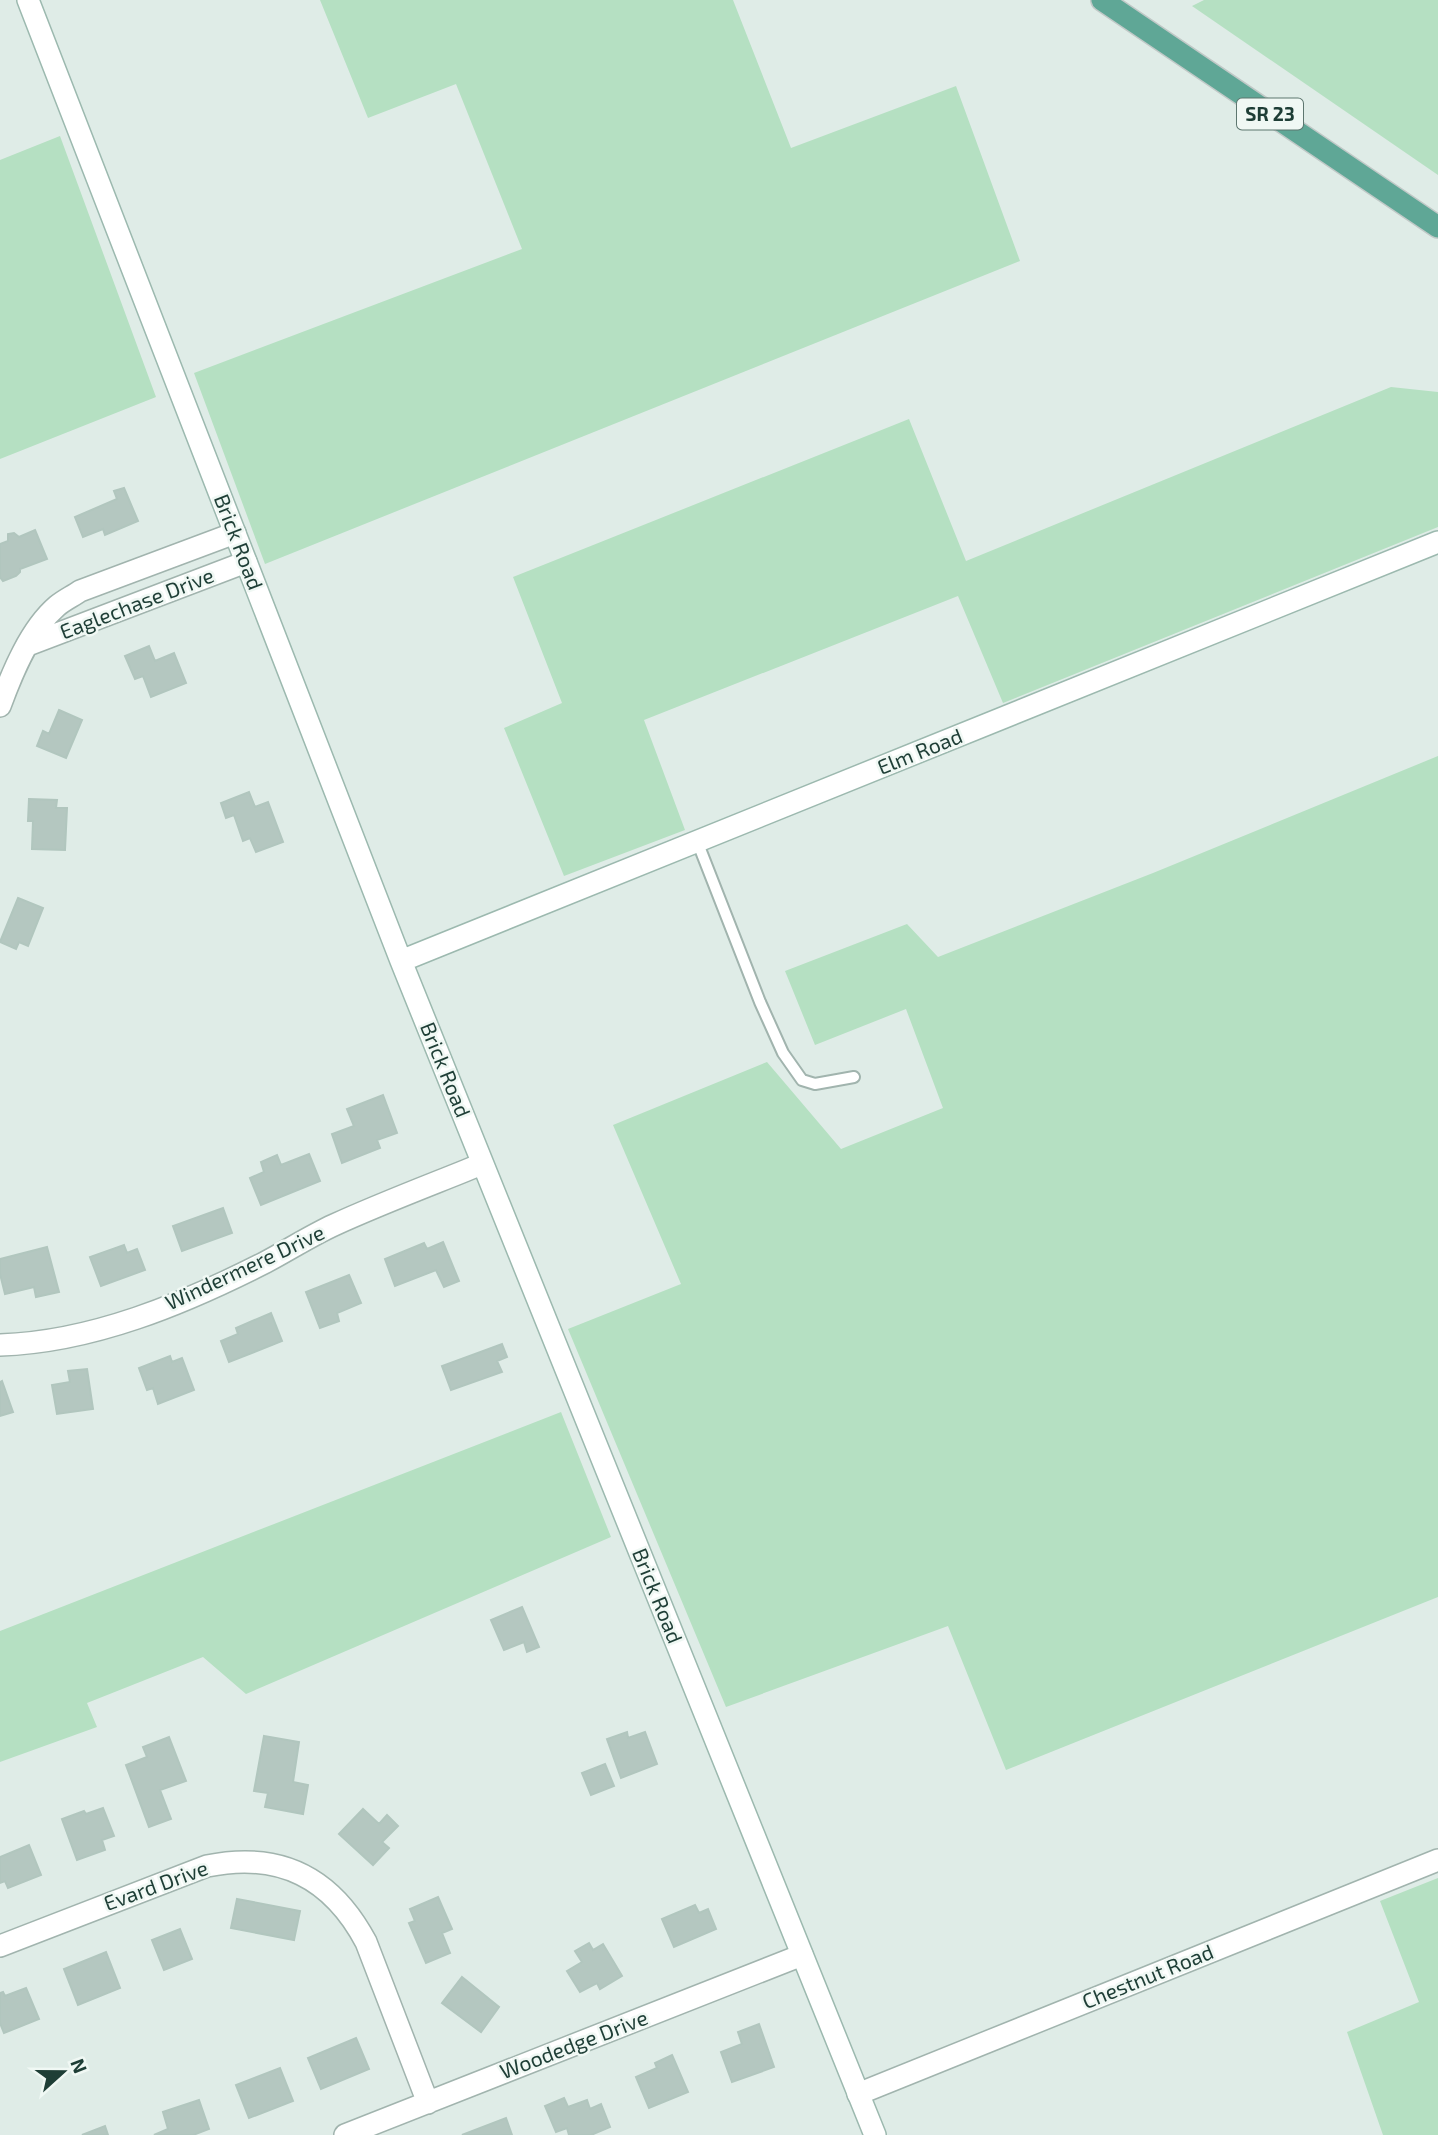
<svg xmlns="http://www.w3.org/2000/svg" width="1438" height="2135" viewBox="0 0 1438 2135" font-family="'Exo 2',sans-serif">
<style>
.green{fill:#b5e0c2}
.building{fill:#b4c7c0;stroke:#b1c6be;stroke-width:2}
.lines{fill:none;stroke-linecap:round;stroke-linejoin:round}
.lane-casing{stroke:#a1b4ae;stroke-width:14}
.street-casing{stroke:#a1b4ae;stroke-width:24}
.secondary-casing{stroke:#9cb9af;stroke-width:24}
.primary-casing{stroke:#c0c9c7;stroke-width:24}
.lane{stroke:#fff;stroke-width:10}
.street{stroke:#fff;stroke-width:21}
.secondary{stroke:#fff;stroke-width:21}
.primary{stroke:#5fa796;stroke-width:21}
.labels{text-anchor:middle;stroke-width:5;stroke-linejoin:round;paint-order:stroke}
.shield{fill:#f0f8f4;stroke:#5d766f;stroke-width:2}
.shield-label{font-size:19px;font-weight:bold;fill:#1e3e36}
.street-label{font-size:21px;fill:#1e3e36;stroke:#f0f8f4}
</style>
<rect width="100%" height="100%" fill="#dfece7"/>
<path class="green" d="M320 0H733L791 148 956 86 1020 261 265 564 194 373 522 249 456 84 368 118Z
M1204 0H1438V175L1192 6Z
M60 136 156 397 0 459V160Z
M1391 387 1438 392V527L1003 703 958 596 644 720 685 830 564 876 504 728 562 703 513 577 909 419 966 561Z
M1438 756V1597L1006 1770 948 1626 726 1707 568 1329 681 1284 613 1125 767 1062 841 1149 943 1108 906 1009 815 1045 785 971 907 924 938 957 1153 873Z
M561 1412 611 1537 246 1694 203 1657 87 1703 97 1727 0 1762V1631Z
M1438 1878V2135H1383L1347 2032 1419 2002 1380 1901Z"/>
<path class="building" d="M124 488 138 521 105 535 103 529 83 537 75 517 117 499 114 491Z
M35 530 47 559 20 569V572L16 576 3 581 0 577V544L8 541V534L14 533 19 537Z
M149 646 155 661 174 653 186 683 151 697 143 676 135 679 125 656Z
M59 710 82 720 66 758 37 746 43 731 49 734Z
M249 792 255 807 268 802 283 842 256 852 250 838 243 841 234 815 226 818 221 803Z
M29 799 57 800 56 808H67L65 850 32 849 33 821H28Z
M18 898 43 908 28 946 19 942 16 949 0 942Z
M383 1095 397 1133 377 1140 380 1148 342 1163 332 1134 354 1126 347 1109Z
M309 1154 320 1181 261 1205 250 1178 264 1172 261 1162 277 1155 281 1165Z
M223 1208 232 1233 182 1251 173 1226Z
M443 1242 459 1281 444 1287 436 1270 395 1286 385 1259 424 1243 427 1249Z
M124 1245 127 1253 137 1249 145 1270 101 1286 90 1257Z
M47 1247 59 1292 36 1297 34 1287 5 1294 0 1274V1259Z
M349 1275 361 1303 337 1313 339 1321 320 1328 306 1292Z
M271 1313 282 1341 229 1362 221 1341 238 1334 236 1328Z
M502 1344 507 1357 497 1361 502 1372 451 1390 442 1366Z
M170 1356 172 1362 182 1358 194 1390 158 1404 153 1388 147 1390 139 1368Z
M87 1369 93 1409 57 1414 52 1385 70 1382 68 1371Z
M2 1381 13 1412 0 1416V1382Z
M522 1607 539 1647 527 1652 524 1642 504 1650 491 1620Z
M627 1732 628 1738 645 1732 657 1764 621 1778 607 1739Z
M264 1736 299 1742 293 1782 308 1785 303 1814 265 1807 268 1793 254 1791Z
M169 1737 186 1781 160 1790 171 1819 149 1827 126 1765 147 1757 143 1747Z
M605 1764 614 1786 591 1795 582 1773Z
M103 1808 114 1836 102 1840 105 1850 77 1860 62 1819 84 1811 86 1814Z
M363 1809 379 1824 387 1815 398 1826 382 1842 389 1848 373 1865 339 1834Z
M29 1845 41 1875 8 1888 5 1881 0 1883V1857Z
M438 1897 452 1929 442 1933 450 1953 426 1963 409 1923 415 1921 410 1909Z
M237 1899 300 1911 294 1940 231 1928Z
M695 1905 699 1913 708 1909 716 1929 674 1947 662 1919Z
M180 1929 192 1959 164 1970 152 1940Z
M589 1943 593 1950 603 1944 622 1976 600 1989 597 1983 580 1992 567 1971 582 1962 575 1951Z
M106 1952 120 1988 78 2005 64 1969Z
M462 1977 499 2007 481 2032 442 2003Z
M26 1988 39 2019 4 2033 0 2023V1993L3 1992 5 1996Z
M759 2024 774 2067 732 2082 721 2052 742 2044 738 2032Z
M356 2038 369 2069 321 2089 308 2058Z
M672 2055 688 2092 649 2108 636 2077 657 2068 655 2063Z
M280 2068 293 2101 249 2118 236 2085Z
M564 2098 568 2107 587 2100 590 2109 601 2104 610 2127 591 2135H569L567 2128 556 2132 545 2106Z
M199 2100 209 2129 193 2135H154L168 2129 163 2112Z
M506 2118 512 2135H462Z
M105 2126 108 2135H82Z"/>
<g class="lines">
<g class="lane-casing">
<path id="lane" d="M697 841 760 1002 783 1053 802 1080 815 1084 854 1077"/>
</g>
<g class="street-casing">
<path id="street" d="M28 645 246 562
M0 706C12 673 30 629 57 606 64 600 73 596 80 591L235 533
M0 1345C92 1342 183 1304 264 1263 287 1251 310 1236 334 1225 382 1203 433 1184 482 1164
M0 1946 207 1866C280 1851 332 1878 366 1942L428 2103
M858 2094 1438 1860
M345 2135 802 1955"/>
</g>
<g class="secondary-casing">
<path id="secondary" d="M28 0 401 961 875 2135
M401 961 1438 542"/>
</g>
<g class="primary-casing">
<path id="primary" d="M1102 0 1438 227"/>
</g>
<use href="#lane" class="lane"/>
<use href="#street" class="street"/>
<use href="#secondary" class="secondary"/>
<use href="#primary" class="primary"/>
</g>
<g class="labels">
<rect class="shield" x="1237" y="98.5" width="66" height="31" rx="5"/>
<g class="shield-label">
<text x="1270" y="121">SR 23</text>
</g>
<g class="street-label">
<text transform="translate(238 542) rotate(69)" y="7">Brick Road</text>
<text transform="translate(137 604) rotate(-21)" y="7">Eaglechase Drive</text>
<text transform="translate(920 752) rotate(-22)" y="7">Elm Road</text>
<text transform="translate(445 1070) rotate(68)" y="7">Brick Road</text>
<text transform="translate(245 1268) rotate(-25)" y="7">Windermere Drive</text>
<text transform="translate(657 1596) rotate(68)" y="7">Brick Road</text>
<text transform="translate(156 1886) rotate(-20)" y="7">Evard Drive</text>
<text transform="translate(1148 1977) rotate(-22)" y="7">Chestnut Road</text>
<text transform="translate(574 2045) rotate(-21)" y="7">Woodedge Drive</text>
</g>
</g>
<g transform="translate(63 2072) rotate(69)" stroke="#f0f8f4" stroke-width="5" paint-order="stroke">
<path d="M0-5L12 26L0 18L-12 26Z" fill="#1e3e36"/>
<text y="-10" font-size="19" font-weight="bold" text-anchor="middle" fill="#1e3e36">N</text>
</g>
</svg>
